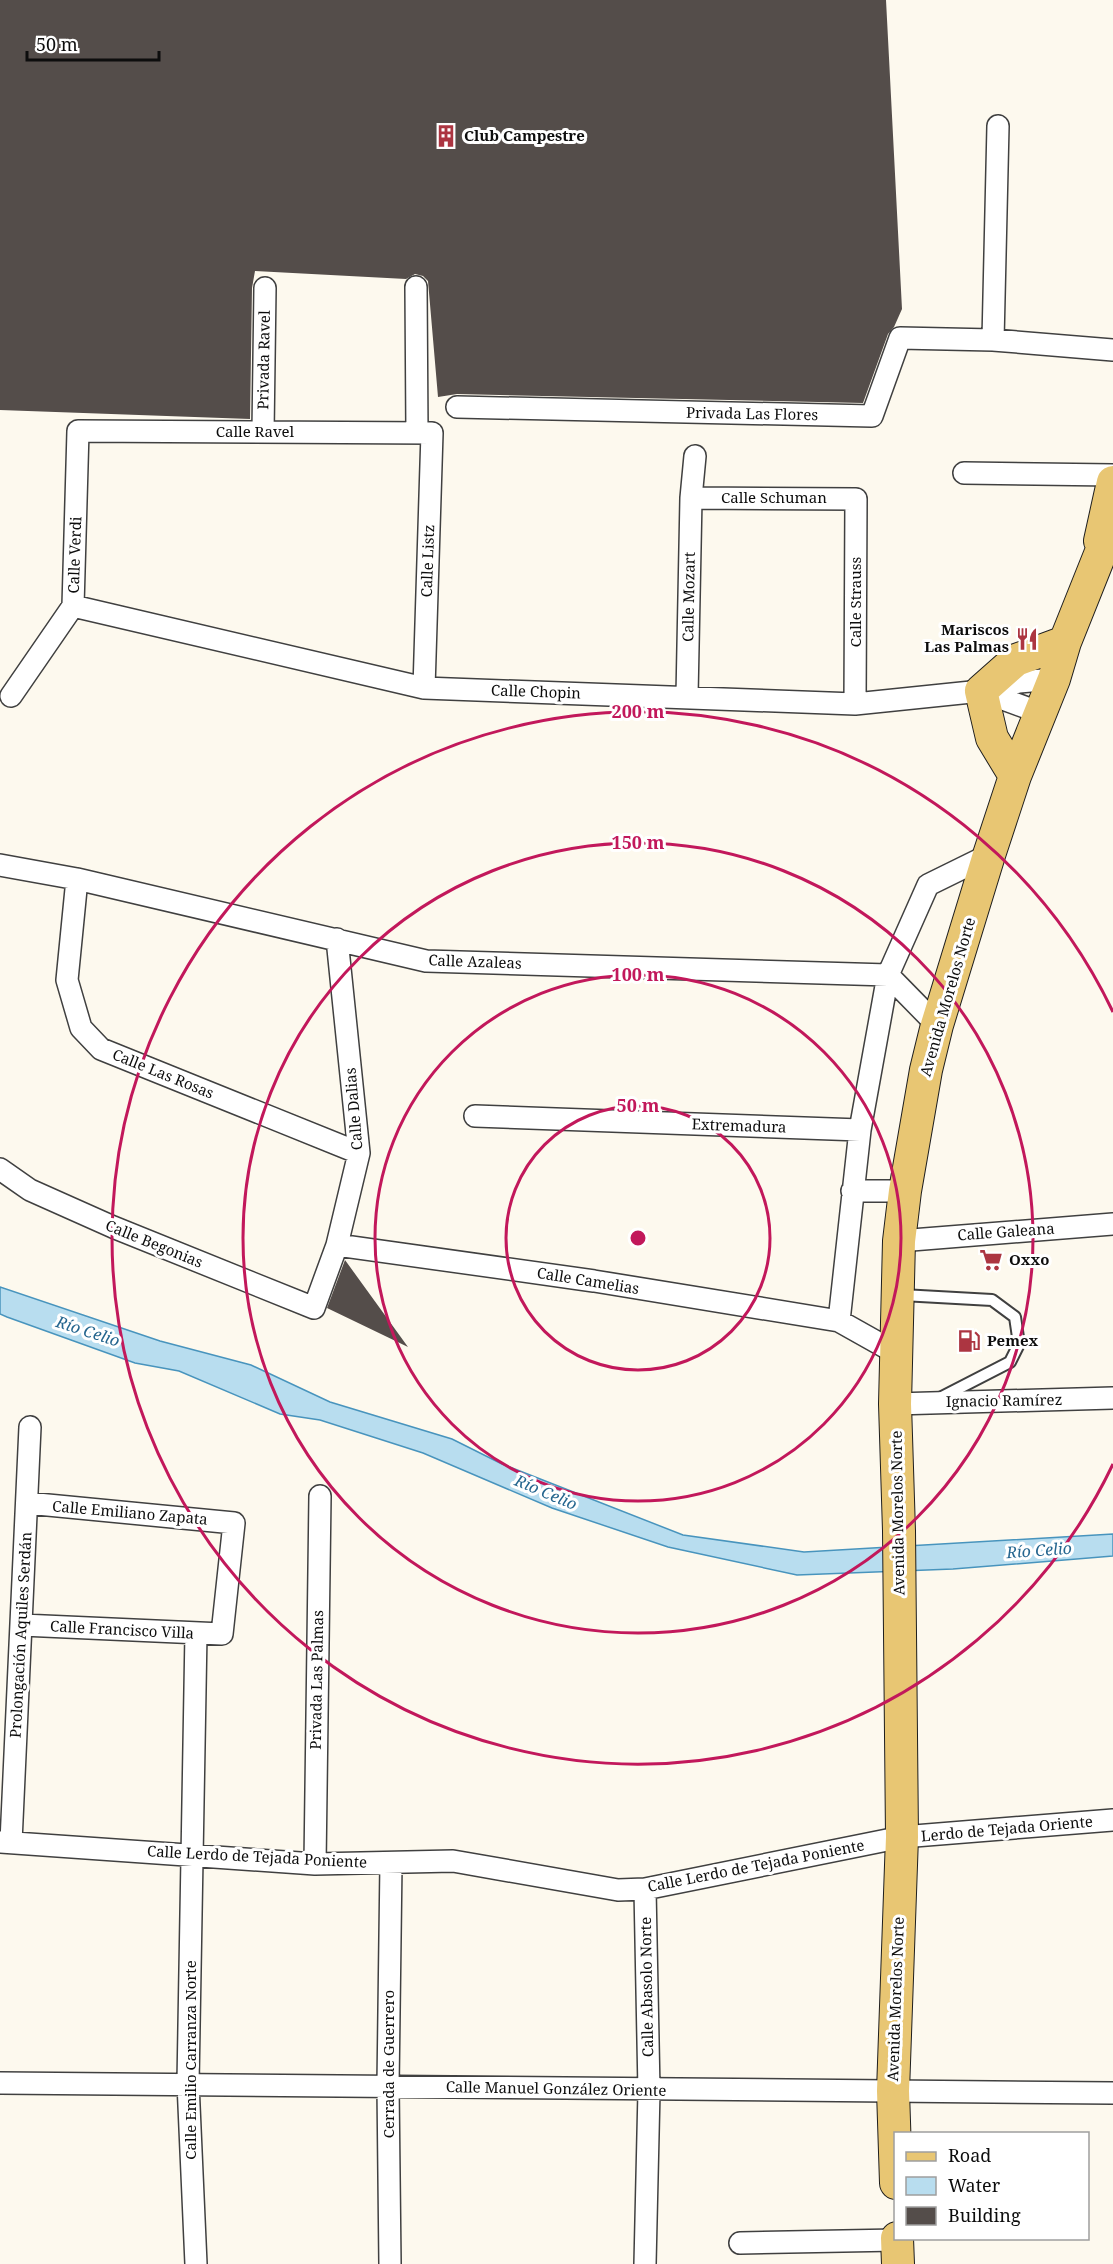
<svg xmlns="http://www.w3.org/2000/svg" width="1113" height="2264" viewBox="0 0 1113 2264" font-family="'Noto Serif',serif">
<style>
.water{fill:#b8ddef;stroke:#4894bd;stroke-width:1.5}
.building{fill:#544d4a}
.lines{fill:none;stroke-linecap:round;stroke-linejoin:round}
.service-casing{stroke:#404040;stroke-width:14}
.minor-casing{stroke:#404040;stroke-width:24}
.primary-casing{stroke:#1e1e1e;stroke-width:34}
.service{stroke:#fff;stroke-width:10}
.minor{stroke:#fff;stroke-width:21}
.primary{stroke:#e8c673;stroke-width:32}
.ring{fill:none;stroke:#c2185b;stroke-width:3}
.labels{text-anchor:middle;stroke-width:6;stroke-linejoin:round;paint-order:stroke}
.poi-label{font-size:15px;font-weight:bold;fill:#0d0d0d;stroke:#fff;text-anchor:start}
.street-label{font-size:15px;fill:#0d0d0d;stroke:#fff}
.water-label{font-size:16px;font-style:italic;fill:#25668f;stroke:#fff}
.centre{fill:#c2185b;stroke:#fff;stroke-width:3}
.ring-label{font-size:18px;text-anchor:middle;font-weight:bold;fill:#c2185b;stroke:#fff;stroke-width:6;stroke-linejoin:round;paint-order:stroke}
</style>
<rect width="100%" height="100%" fill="#fdf9ee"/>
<path class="water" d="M0 1287 160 1341 251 1365 330 1402 452 1439 502 1464 683 1535 804 1552 1113 1534V1556L953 1569 797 1575 668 1547 552 1508 423 1453 320 1420 280 1414 179 1371 135 1363 7 1317 0 1314Z"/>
<path class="building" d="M0 0H886L902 309 894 327 888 334 863 403 457 394 438 397 428 281 423 276 415 274 406 279 255 271 252 288 250 419 0 410Z
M345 1260 408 1347 327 1308Z"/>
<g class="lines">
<g class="service-casing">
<path id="service" d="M902 1295 992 1300 1015 1317 1019 1344 1010 1362 940 1398"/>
</g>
<g class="minor-casing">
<path id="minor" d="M416 287 417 433
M993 340 998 126
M457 407 872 416 900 338 993 340 1113 350
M263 432 265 288
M964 473 1113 475
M691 498 856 499 855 704
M73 606 424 688 855 704 981 691 1041 713
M987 690 1019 682 1054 679
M11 696 73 606 78 431 432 433 424 688
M687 696 691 498 695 456
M0 865 77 879 426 961 888 975
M77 879 67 980 81 1028 101 1049 359 1153
M888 975 937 1025
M475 1116 860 1130
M0 1169 30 1190 113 1227 314 1308 337 1245 359 1153 337 939
M852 1191H905
M899 1241 1113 1224
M337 1245 594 1281 839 1321 896 1353
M839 1321 860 1130 888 975 928 885 989 855
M895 1404 1113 1398
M22 1625 222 1634 234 1523 27 1503
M196 1633 188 2083 196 2264
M0 1842 315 1864 453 1861 618 1890 645 1889 902 1837 1113 1820
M11 1842 30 1427
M315 1864 320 1496
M0 2083 1113 2093
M740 2243 897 2240
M390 2264 388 2086 391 1863
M645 2264 649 2091 645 1889"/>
</g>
<g class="primary-casing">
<path id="primary" d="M1100 541 1113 482
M1015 776 992 738 981 691 1016 660 1065 642
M896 2183 893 2091 902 1837 899 1531 895 1404 899 1241 905 1191 926 1070 937 1025 989 855 1015 776 1054 679 1065 642 1113 522
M897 2238 898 2264"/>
</g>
<use href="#service" class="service"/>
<use href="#minor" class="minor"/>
<use href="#primary" class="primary"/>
</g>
<g class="ring">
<circle cx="638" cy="1238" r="132"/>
<circle cx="638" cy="1238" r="263"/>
<circle cx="638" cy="1238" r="395"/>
<path d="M1113 1464A526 526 0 1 1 1113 1012"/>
</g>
<defs>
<g id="building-bare" transform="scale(1.8)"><path d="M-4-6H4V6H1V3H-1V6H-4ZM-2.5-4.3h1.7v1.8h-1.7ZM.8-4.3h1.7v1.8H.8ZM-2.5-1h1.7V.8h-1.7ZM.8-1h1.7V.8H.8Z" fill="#ac3541" stroke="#fff" stroke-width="2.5" paint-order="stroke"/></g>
<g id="restaurant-bare" transform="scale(1.8)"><path d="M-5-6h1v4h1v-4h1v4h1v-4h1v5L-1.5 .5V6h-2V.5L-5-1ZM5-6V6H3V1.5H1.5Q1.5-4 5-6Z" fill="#ac3541" stroke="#fff" stroke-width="2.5" paint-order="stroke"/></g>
<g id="supermarket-bare" transform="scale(1.8)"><path d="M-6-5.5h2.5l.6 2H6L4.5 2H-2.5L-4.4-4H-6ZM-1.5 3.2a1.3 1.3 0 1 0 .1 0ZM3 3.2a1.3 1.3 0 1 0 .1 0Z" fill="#ac3541" stroke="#fff" stroke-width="2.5" paint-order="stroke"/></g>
<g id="fuel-bare" transform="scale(1.8)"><path d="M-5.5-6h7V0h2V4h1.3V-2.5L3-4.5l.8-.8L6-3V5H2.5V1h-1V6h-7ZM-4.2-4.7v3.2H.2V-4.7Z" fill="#ac3541" stroke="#fff" stroke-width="2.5" paint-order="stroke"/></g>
</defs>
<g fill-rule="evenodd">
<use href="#building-bare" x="446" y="136"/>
<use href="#restaurant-bare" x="1027" y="639"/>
<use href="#supermarket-bare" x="991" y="1260"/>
<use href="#fuel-bare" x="969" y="1341"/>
</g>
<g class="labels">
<g class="poi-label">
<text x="464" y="141">Club Campestre</text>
<text x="1009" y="635" text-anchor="end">Mariscos<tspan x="1009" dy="17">Las Palmas</tspan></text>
<text x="1009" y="1265">Oxxo</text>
<text x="987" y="1346">Pemex</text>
</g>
<g class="street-label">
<text transform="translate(264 360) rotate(-89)" y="5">Privada Ravel</text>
<text transform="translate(752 414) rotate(1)" y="5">Privada Las Flores</text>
<text x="255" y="437">Calle Ravel</text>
<text x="774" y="503">Calle Schuman</text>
<text transform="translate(75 555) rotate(-88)" y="5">Calle Verdi</text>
<text transform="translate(428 561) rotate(-88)" y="5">Calle Listz</text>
<text transform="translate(689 597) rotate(-89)" y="5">Calle Mozart</text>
<text transform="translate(856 602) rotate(-90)" y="5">Calle Strauss</text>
<text transform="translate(536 692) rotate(2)" y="5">Calle Chopin</text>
<text transform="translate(475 962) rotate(2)" y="5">Calle Azaleas</text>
<text transform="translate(948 997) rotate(-74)" y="5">Avenida Morelos Norte</text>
<text transform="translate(163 1074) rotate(22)" y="5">Calle Las Rosas</text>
<text transform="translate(354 1109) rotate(-95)" y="5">Calle Dalias</text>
<text transform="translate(739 1126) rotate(2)" y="5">Extremadura</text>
<text transform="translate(1006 1232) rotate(-4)" y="5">Calle Galeana</text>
<text transform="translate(154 1244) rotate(22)" y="5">Calle Begonias</text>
<text transform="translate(588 1281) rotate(9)" y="5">Calle Camelias</text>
<text transform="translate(1004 1401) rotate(-1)" y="5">Ignacio Ramírez</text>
<text transform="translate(130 1513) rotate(5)" y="5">Calle Emiliano Zapata</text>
<text transform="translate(898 1513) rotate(-91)" y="5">Avenida Morelos Norte</text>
<text transform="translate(122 1630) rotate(3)" y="5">Calle Francisco Villa</text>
<text transform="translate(21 1635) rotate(-87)" y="5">Prolongación Aquiles Serdán</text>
<text transform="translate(317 1680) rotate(-89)" y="5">Privada Las Palmas</text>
<text transform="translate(1007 1829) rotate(-5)" y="5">Lerdo de Tejada Oriente</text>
<text transform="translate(257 1857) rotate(3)" y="5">Calle Lerdo de Tejada Poniente</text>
<text transform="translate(756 1866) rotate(-11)" y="5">Calle Lerdo de Tejada Poniente</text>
<text transform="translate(647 1987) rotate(-91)" y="5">Calle Abasolo Norte</text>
<text transform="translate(896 1999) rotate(-88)" y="5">Avenida Morelos Norte</text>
<text transform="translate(191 2060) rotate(-90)" y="5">Calle Emilio Carranza Norte</text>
<text transform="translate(389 2064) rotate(-90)" y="5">Cerrada de Guerrero</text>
<text transform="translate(556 2089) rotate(1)" y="5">Calle Manuel González Oriente</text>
</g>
<g class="water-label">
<text transform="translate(88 1331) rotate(18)" y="6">Río Celio</text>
<text transform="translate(546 1492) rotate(23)" y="6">Río Celio</text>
<text transform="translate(1039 1550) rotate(-4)" y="6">Río Celio</text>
</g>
</g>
<circle cx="638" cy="1238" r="9" class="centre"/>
<g class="ring-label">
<text x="638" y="718">200 m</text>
<text x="638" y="849">150 m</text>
<text x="638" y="981">100 m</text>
<text x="638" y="1112">50 m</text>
</g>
<rect x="894" y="2132" width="195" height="108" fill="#ffffff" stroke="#9e9e9e" stroke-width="1.5"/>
<rect x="906" y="2152" width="30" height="9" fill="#e8c673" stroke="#9e9e9e" stroke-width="1.5"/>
<text x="948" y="2162" font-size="18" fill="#0d0d0d">Road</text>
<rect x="906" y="2177" width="30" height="18" fill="#b8ddef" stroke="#9e9e9e" stroke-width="1.5"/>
<text x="948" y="2192" font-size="18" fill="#0d0d0d">Water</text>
<rect x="906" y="2207" width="30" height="18" fill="#544d4a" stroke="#9e9e9e" stroke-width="1.5"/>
<text x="948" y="2222" font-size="18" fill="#0d0d0d">Building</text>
<path d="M27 51v9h132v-9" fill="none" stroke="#0d0d0d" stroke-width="3"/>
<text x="36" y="51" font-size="18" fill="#0d0d0d" stroke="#ffffff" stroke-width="4.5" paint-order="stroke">50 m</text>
</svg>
